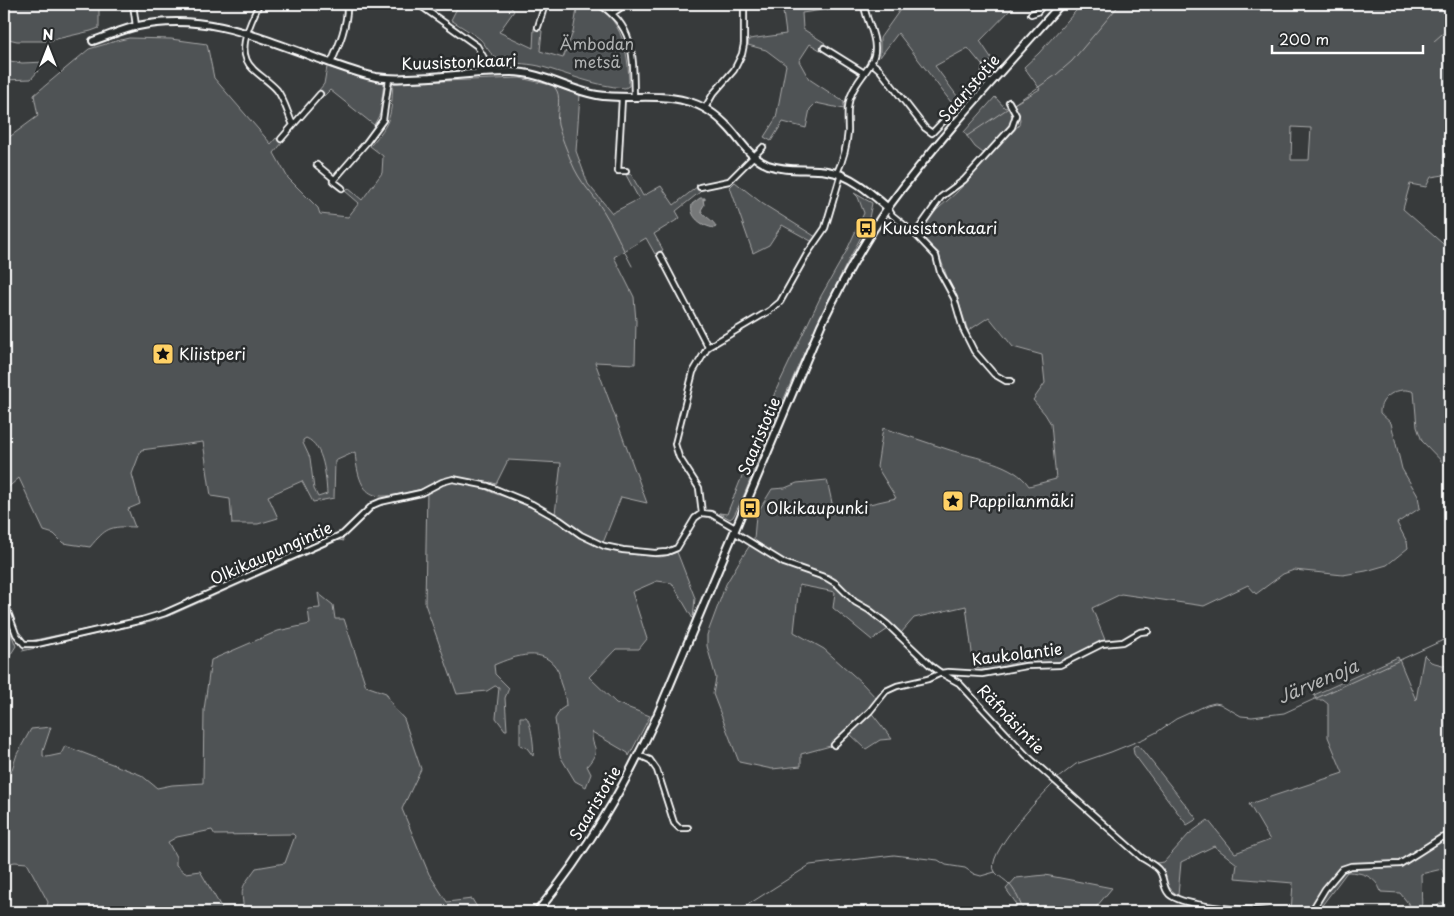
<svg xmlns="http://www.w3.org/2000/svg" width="1454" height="916" viewBox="0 0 1454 916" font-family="'Playpen Sans',sans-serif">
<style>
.green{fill:#505354;stroke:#a8a9aa;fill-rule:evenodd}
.water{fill:#767879;stroke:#adaeaf}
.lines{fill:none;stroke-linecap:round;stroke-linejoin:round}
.stream{stroke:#adaeaf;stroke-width:1}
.street-casing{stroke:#fff;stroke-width:8}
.secondary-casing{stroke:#fff;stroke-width:10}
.street{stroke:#2a2d2e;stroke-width:4.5}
.secondary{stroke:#2a2d2e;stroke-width:6}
.labels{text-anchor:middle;stroke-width:5;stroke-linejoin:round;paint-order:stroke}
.park-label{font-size:16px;fill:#b0b2b2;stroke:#2a2d2e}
.street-label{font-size:16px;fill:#fff;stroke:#2a2d2e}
.poi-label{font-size:16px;fill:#fff;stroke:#2a2d2e;text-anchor:start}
.water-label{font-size:18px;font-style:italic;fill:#b4b5b5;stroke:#2a2d2e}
</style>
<rect width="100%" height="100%" fill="#373a3b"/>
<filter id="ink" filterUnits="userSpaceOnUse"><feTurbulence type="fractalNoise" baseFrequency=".02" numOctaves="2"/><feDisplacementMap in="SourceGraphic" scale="10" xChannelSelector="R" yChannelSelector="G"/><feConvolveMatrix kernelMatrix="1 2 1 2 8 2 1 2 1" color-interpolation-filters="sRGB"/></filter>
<g filter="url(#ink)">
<path class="green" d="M4 4H99V28L91 31 48 41H17L4 38Z
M459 4H508L514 11 499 32 533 48 534 28 542 31 540 51 563 58 573 32 578 4C621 4 629 52 629 86L625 88C594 86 569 74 539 66 526 63 510 64 498 59 490 55 486 45 480 39 471 32 460 26 451 20Z
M782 4H829V9L802 13 803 29 825 43 820 50 810 44 799 61 809 79 844 102V109L816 103 810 109 806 128 783 122 771 141 764 137 776 118 786 65 766 50 748 45 749 39 786 34Z
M902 4H1016L980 41 992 59 988 63 986 70 968 48 935 66 960 100 954 106 898 33 880 57V38L902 7Z
M1082 4H1450V174L1431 177 1426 187 1410 184 1403 209 1450 250V470L1422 441 1417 427 1414 392C1399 385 1379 397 1380 413L1391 423 1402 469 1418 496 1420 508 1397 523 1407 542 1408 548 1387 565 1366 571 1343 575 1294 570 1283 574 1256 594 1248 585 1204 606 1121 594 1092 608 1105 640 1079 655 1064 661 1050 663 1020 662 989 670 974 668 966 606 914 618 901 633 894 625 872 640 833 608 835 592 799 585 794 632 824 649 861 682 878 700 870 711 892 739 880 740 866 749 848 732 834 745 801 754V766L772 769 739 762 713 694 716 678 707 646V635L726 584 739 562 754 539 756 515 772 489 785 488 797 483 827 480 834 512 896 498 877 467 883 428C906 435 928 443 950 450 975 458 1014 463 1029 486L1056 479 1051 424 1045 414 1033 400 1045 383 1042 355 1013 347 989 317 968 331 957 297 947 277 938 252 918 235 932 214 956 193 1019 125 1020 119 1014 104 1040 89 1024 67 1039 53ZM1292 127 1311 128 1309 160H1291Z
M129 38 171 39 207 44 214 78 271 144 276 138 282 143 274 153 288 178 318 208 320 214 348 217 359 203 345 191 348 188 362 200 382 173 383 156 370 146C392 122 391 115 393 83L520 78 551 85 580 95 576 151 588 184 612 213 639 199 626 175 631 174 643 196 661 186 674 205 698 186 700 192 676 211 680 218 654 234 663 250 655 254 646 238 614 257 634 297 636 321 635 364 595 362 647 503 621 497 603 543 585 535 555 514 561 463 508 460 496 484 490 482 485 489C500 497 516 499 532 506 547 514 560 524 574 533 594 546 616 553 639 555 659 556 657 560 677 552L695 598 693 619 672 583 657 581 632 592 647 639 639 649H616L589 677 616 703 650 716 629 756 628 753 592 732C591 750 603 747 587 766L591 774 586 787 575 781 560 756 555 719 560 710 566 706C566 697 563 691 560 682 559 679 560 674 558 671 545 645 515 656 494 665L495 674 509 688 505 698 507 730H505L496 718 499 687 495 686 487 691 457 694 425 604 427 488C384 496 360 512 355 452L335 461 334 498 313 502 302 481 268 496 278 518 258 524H232L230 499 211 496 203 442 141 450 132 474 140 504 128 509 135 527C109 526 106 528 90 547L63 543 54 534 44 531 19 478 4 491V141L38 116 34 95 89 49 116 41ZM306 438C324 445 326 477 327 494L318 497 314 489 310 458 303 443V440Z
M4 60 22 63 46 62 31 79 4 80Z
M327 67 384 83 380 114 374 125 330 90 324 96 319 90 324 84Z
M995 97 1005 108 1009 106C1019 126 996 140 983 153L975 147 964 132Z
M735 182 763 204 816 237 811 241 782 225 769 245 753 253 730 187Z
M854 193 872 203 869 218 863 228V233C816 319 779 409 742 500L733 517 730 519 719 513 727 514 776 390 821 296 846 252 864 213 858 197Z
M338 533 344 541 339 540 171 615 151 622 22 651 30 641 144 617 168 609 303 550Z
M318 593 333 605 335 619H344L366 686 386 693 394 708 404 719 421 769 402 809 429 874 447 902 472 899 480 912H244C241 886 240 890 256 868L285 863 295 836 293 834 215 835 212 830 177 837 168 842 176 857V865L185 873 200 871 224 912H39L47 906 48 902 27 863 15 862 4 864V791H5L17 754 31 729 51 727 43 751V756L47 757 61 754 65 746 141 775 157 788 172 785 203 783 204 710 211 660 278 631 310 624 308 609 320 608Z
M4 616 16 646 4 665Z
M1424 655 1431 662 1450 667V877L1445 878 1442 869 1421 874 1422 912H1415L1400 893 1381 892C1376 876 1361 872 1347 872L1317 912H1291L1293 883 1235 878 1237 864 1214 846 1181 862 1178 895C1162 885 1167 874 1156 863L1164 862 1189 834 1208 820 1235 853 1270 840 1249 804 1343 773 1328 737V704L1323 700H1316L1314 695 1398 657 1416 700Z
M520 717H526C531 721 535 750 533 756L527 748 520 745Z
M1136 745 1139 746 1197 819 1187 825 1134 754 1133 747Z
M1045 875 1112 888 1092 912H1017L1016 903 1006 889 1016 878Z
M1441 903H1450V912H1429Z"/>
<path class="water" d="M700 198H705V200L703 199 704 205 701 210C704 217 714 220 716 227L714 228C702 226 689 217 692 204Z"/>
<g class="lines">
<path class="stream" d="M1449 4 1450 8
M1433 42 1450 27
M520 77C531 79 552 79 557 91 561 99 556 116 558 125 561 137 567 150 571 161 580 184 593 193 604 212 615 229 622 248 632 266
M1014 104 1056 75 1072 61 1120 4
M967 136 1010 107
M1058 778 1076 764 1111 752 1143 739 1157 732 1176 719 1207 705 1215 703 1220 704 1241 716 1252 717 1284 713 1450 637
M741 909 810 865 894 855 938 860 946 865 965 868 974 874 981 876 995 872
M1024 912C1020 903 1017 893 1010 885 1006 880 999 877 995 872 983 856 1041 796 1053 784"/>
<g class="street-casing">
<path id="street" d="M133 4 136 26
M259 4C251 23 234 51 253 69 260 76 270 82 277 90 284 99 288 114 293 125
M418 4 477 46 484 58 486 73
M599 4C636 27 633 58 634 98
M613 13 626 4
M1031 14 1037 12 1044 4
M538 27 545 4
M824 48 864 73
M871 62 880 70 925 128 932 133 979 84 984 77 986 67
M331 63C339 45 348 24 347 4
M622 98 618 171H626
M705 108 713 94 734 70 742 54 744 44V4
M281 139 320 94
M317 165 334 179
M837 173C843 160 847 145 848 131 848 119 846 105 852 93 858 78 875 65 875 49 876 33 865 19 864 4
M700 187 729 181 763 147
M342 188 333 181 366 143 383 120 389 79
M888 208 892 215 915 234 936 256 940 272 954 298 963 329 974 351 994 374 1006 381H1011
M915 234 941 197 964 180 1012 127 1016 115 1009 102
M660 255 708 347
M702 513 699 488 679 457 675 444 693 372 708 347 769 311 780 302 807 254 825 228 841 174
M734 532 784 563 827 578 837 584 855 602 869 610 887 624 930 665 941 673 959 683 1026 755 1142 858C1147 861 1154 865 1158 869 1165 876 1162 887 1169 894 1183 907 1245 910 1265 912
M4 601 16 634 24 644H37L142 620 165 613 343 534 373 505 380 502 421 493 442 482 453 479 488 486 532 504 560 520 581 535 604 546 623 550 655 553 667 552 677 548 695 518 702 513 711 514 735 528
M834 745 870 711 886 691 897 686 928 679 941 673 948 672 982 674 1026 666 1060 665 1102 644 1123 642 1140 632 1148 631
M639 755 650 760 657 770 674 823 679 828H688
M1311 912 1325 889 1342 869 1351 866 1400 864 1441 838 1450 836"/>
</g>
<g class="secondary-casing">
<path id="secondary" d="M93 41C108 36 123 29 138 26 204 12 258 37 319 59 337 65 356 73 376 77 394 80 412 78 431 77 457 75 484 72 511 72 542 72 568 90 597 95 626 100 658 93 686 101 703 105 717 115 729 128 742 142 749 157 768 165 787 172 808 168 827 171 850 174 871 193 888 208
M537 912C587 851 623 790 656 718L821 325C841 284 862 244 889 206 941 135 1003 70 1061 4"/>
</g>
<use href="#street" class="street"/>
<use href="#secondary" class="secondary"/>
</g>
</g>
<defs>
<g id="bus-square" transform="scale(1.125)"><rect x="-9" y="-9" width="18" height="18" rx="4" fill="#ffd166" stroke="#2a2d2e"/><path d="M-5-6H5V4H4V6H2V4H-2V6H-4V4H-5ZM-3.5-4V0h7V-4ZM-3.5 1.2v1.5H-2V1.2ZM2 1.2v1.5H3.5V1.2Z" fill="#111"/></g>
<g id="sight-square" transform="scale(1.125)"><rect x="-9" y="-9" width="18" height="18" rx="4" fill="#ffd166" stroke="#2a2d2e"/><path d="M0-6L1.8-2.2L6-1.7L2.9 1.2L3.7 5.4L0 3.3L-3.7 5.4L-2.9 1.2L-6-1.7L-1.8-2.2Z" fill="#111"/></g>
</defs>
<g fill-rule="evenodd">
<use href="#bus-square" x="866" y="228"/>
<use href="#sight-square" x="163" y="354"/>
<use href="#sight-square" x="953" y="501"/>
<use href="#bus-square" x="750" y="508"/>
</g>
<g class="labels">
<g class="park-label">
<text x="597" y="50">Ämbodan<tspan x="597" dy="18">metsä</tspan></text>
</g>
<g class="street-label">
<text transform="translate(459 62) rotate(-2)" y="6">Kuusistonkaari</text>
<text transform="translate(969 88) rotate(-49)" y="6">Saaristotie</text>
<text transform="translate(759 436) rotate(-67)" y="6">Saaristotie</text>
<text transform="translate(271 553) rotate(-24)" y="6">Olkikaupungintie</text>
<text transform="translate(1017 654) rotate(-7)" y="6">Kaukolantie</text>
<text transform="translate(1011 719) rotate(46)" y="6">Räfnäsintie</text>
<text transform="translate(595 803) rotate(-59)" y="6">Saaristotie</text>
</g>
<g class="poi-label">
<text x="882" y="234">Kuusistonkaari</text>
<text x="179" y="360">Kliistperi</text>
<text x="969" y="507">Pappilanmäki</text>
<text x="766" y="514">Olkikaupunki</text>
</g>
<g class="water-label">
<text transform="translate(1318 682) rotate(-23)" y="6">Järvenoja</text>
</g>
</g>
<rect width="1454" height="916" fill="none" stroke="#2a2d2e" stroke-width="20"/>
<rect x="10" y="10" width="1434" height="896" fill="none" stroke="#fff" stroke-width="2" filter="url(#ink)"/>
<g transform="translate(48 48)" stroke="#2a2d2e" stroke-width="4" paint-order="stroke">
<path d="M0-4L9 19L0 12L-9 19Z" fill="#ffffff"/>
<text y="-8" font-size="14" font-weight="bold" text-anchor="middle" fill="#ffffff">N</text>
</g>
<path d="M1272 45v8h151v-8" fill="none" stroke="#ffffff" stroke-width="2.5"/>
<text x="1279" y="45" font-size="15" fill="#ffffff" stroke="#2a2d2e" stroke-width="4" paint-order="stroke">200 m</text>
</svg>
